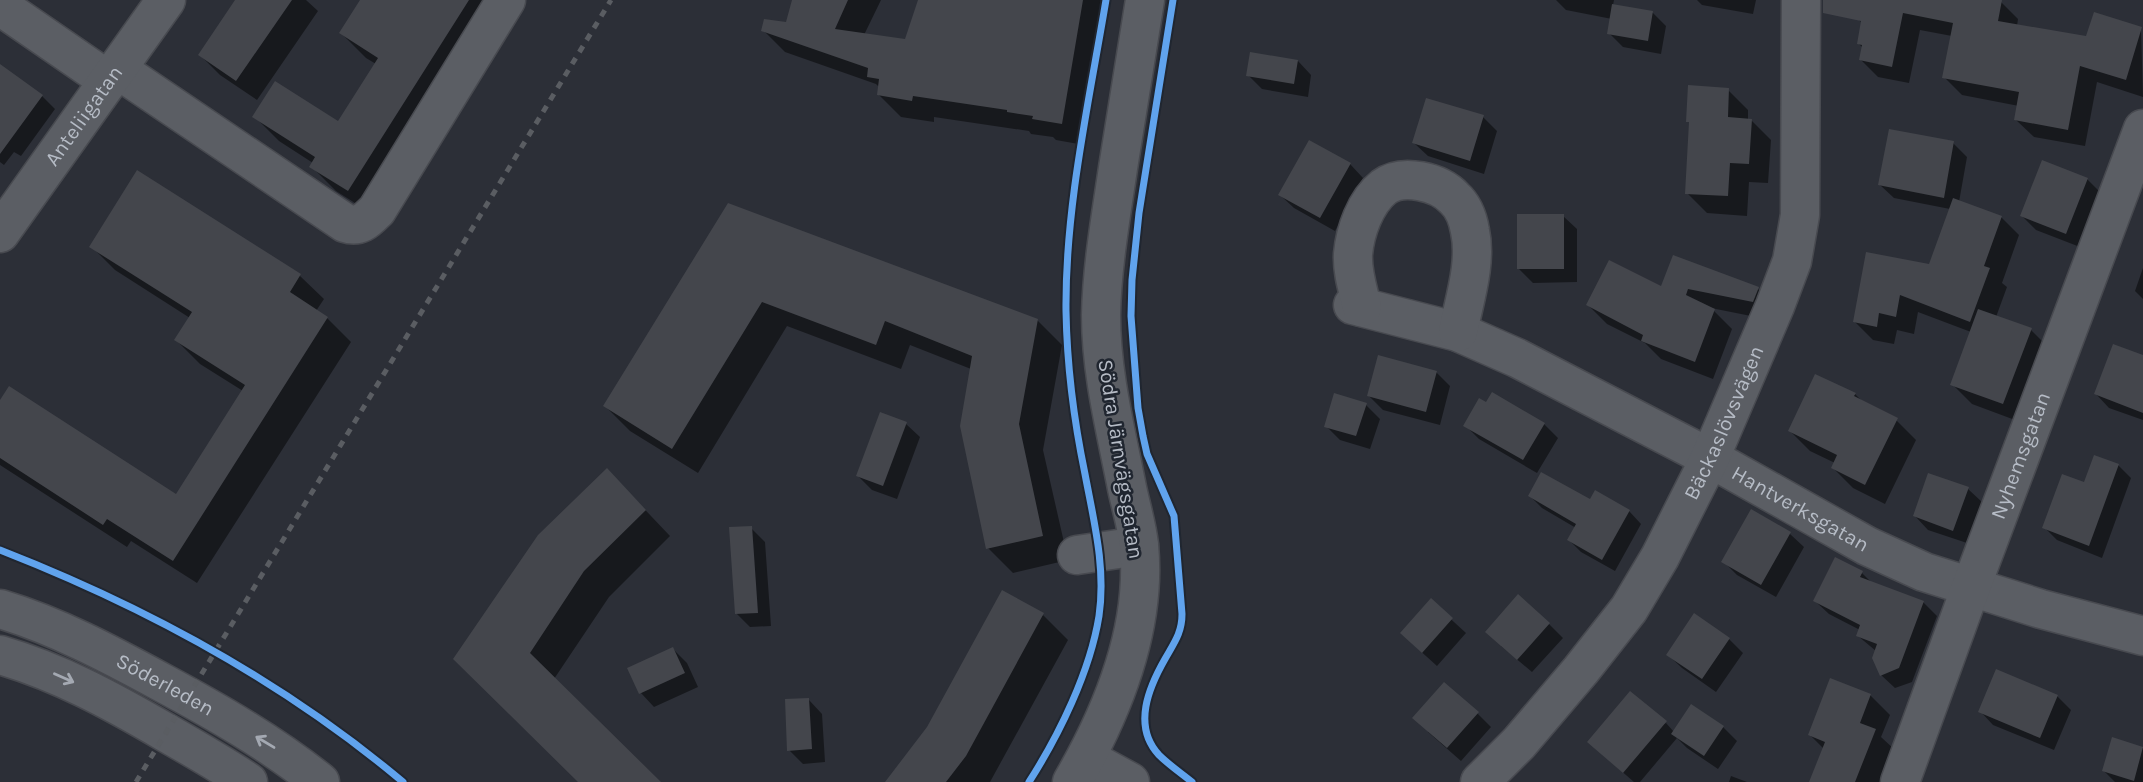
<svg xmlns="http://www.w3.org/2000/svg" width="2143" height="782" viewBox="0 0 2143 782" font-family="Karla,sans-serif">
<style>
.shadow{fill:#0007}
.building{fill:#44464c}
.lines{fill:none;stroke-linecap:round;stroke-linejoin:round}
.minor-casing{stroke:#484a50;stroke-width:41}
.minor{stroke:#5b5e64;stroke-width:38}
.rail{stroke:#5a5d62;stroke-width:5;stroke-dasharray:7 7;stroke-linecap:butt}
.cycleway-casing{stroke:#202630;stroke-width:11}
.cycleway{stroke:#60a3ed;stroke-width:7}
.oneway{stroke:#a4a9b2}
.labels{text-anchor:middle;stroke-width:5;stroke-linejoin:round;paint-order:stroke}
.street-label{font-size:21px;fill:#b6bcc6;stroke:#202630}
</style>
<rect width="100%" height="100%" fill="#2c2f37"/>
<path class="shadow" d="M237 0H306L318 11 257 100 220 75 200 55Z
M362 0H510L374 215 336 191 311 166 313 163 279 141 254 116 338 124 376 64 366 58 341 33Z
M794 0H881L864 35 906 41 921 0H1109L1084 145 1056 140 1053 137 1031 134 1029 131 934 117V122L901 117 879 95 880 88 876 84 785 52 763 30 787 24Z
M1556 0H1614L1613 5 1653 13 1666 26 1661 54 1623 47 1609 33 1612 19 1566 10Z
M1697 0H1756L1753 14 1702 5Z
M1863 0H1993L2001 2 2018 19 2017 26 2087 38 2095 14 2141 29 2143 97 2097 82 2085 146 2034 137 2016 120 2019 106 1962 95 1944 77 1952 36 1920 30 1909 83 1878 77 1861 60 1863 48 1859 44 1863 24 1859 20Z
M1298 61 1311 75 1308 97 1262 89 1248 75Z
M0 70 42 96 55 109 21 156 14 152 4 165 0 162Z
M1728 90 1748 110V120H1751L1771 140 1768 183 1749 182 1747 216 1707 213 1687 193Z
M1483 117 1497 131 1484 174 1428 156 1414 143Z
M1953 143 1967 157 1959 202 2001 217 2019 235 2002 283 2007 287 1996 317 2031 330 2051 350 2023 423 1972 404 1952 384 1971 332 1918 312 1914 334 1897 330 1894 344 1873 340 1855 322 1930 266 1950 209 1894 198 1880 185Z
M1350 164 1363 178 1335 231 1294 208 1280 195Z
M138 172 300 276 324 299 316 311 327 318 351 342 197 583 131 541 127 547 0 465V403L176 497 243 391 200 364 176 340 190 318 115 270 91 246Z
M2087 179 2101 193 2080 247 2036 230 2022 216Z
M728 205 1037 320 1062 345 1043 450 1068 560 1013 573 988 548 971 369 910 345 901 369 787 326 698 473 630 431 605 406Z
M1563 216 1577 229V282L1533 283 1519 269Z
M2143 268V299L2135 291Z
M1662 289H1758L1776 307 1771 320 1711 308 1732 329 1713 379 1661 359 1645 343 1607 324 1588 305Z
M2143 357V420L2109 408 2096 394Z
M1436 372 1450 386 1440 425 1383 410 1369 396Z
M1855 394 1864 403 1896 420 1916 440 1885 504 1853 488 1833 468 1835 463 1810 451 1790 431Z
M1366 405 1380 419 1370 449 1340 440 1326 426Z
M906 424 920 437 897 499 872 490 858 476Z
M1544 424 1558 438 1537 473 1479 439 1465 425Z
M2118 465 2131 478 2102 558 2057 540 2044 527 2085 485Z
M1968 489 1982 502 1967 543 1928 530 1915 516Z
M632 496 670 536 609 597 554 679 659 782H580L455 659Z
M1530 496 1591 501 1629 511 1641 524 1615 571 1581 552 1569 540 1576 528 1542 508Z
M1751 512 1790 534 1804 547 1776 597 1737 575 1723 561Z
M751 528 765 542 771 626 750 627 736 613Z
M1862 573 1872 583 1923 602 1937 616 1912 682 1895 688 1881 675 1876 651 1858 636 1860 630 1829 614 1815 601Z
M1431 601 1466 633 1437 666 1416 647Z
M1043 615 1068 640 990 782H888Z
M1549 624 1563 638 1532 672 1501 646Z
M1729 639 1743 653 1716 692 1682 668 1668 655Z
M673 649 687 663 698 687 654 707 641 693Z
M1870 695 1890 715 1881 737 1895 750 1883 782H1827L1824 749 1810 735Z
M2057 696 2071 710 2054 750 1993 725 1980 711Z
M809 700 822 714 825 762 803 764 789 750Z
M1477 713 1491 727 1461 761 1428 732Z
M1666 723 1674 732 1723 727 1737 741 1718 769 1687 748 1677 738 1640 782H1634L1603 755Z
M2113 739 2143 748V782H2115L2104 771Z
M1731 776 1747 782H1729Z"/>
<path class="building" d="M235 0H292L236 81 198 55Z
M360 0H469L348 191 309 167 315 157 252 117 275 81 338 121 378 58 339 33Z
M792 0H848L835 29 905 39 918 0H1083L1062 124 1032 119 1033 116 1007 112V110L913 96 912 101 877 95 879 79 867 77 868 68 761 31 764 19 786 22Z
M1823 0H2002L1998 21 2086 36 2094 12 2142 27 2126 80 2080 66 2068 130 2014 120 2019 92 1942 78 1953 23 1903 13 1892 67 1859 60 1862 45 1857 44 1861 21 1823 13Z
M1612 4 1653 11 1648 41 1607 34Z
M1250 52 1298 60 1294 84 1246 76Z
M0 64 43 95 0 154Z
M1688 85 1729 88 1728 117 1752 119 1749 164 1730 163 1728 196 1685 194 1689 122H1686Z
M1426 98 1484 115 1470 161 1412 143Z
M1889 129 1954 141 1944 198 1878 185Z
M1309 140 1351 163 1320 218 1278 195Z
M2042 160 2088 178 2066 234 2020 216Z
M137 170 301 274 290 292 328 317 173 561 107 519 103 525 0 458V400L9 386 176 494 245 385 174 340 192 312 89 247Z
M1953 198 2002 216 1984 266 1990 268 1970 322 1900 295 1896 317 1879 313 1877 327 1853 322 1866 252 1929 264Z
M728 203 1038 319 1019 424 1043 536 986 549 960 426 972 356 885 321 876 345 762 302 672 449 603 406Z
M1517 214H1564V269H1517Z
M1673 255 1759 287 1753 302 1688 289 1686 295 1715 309 1695 362 1641 341 1643 335 1586 305 1609 260 1661 286Z
M1978 309 2032 328 2003 404 1950 385Z
M2113 344 2143 355V413L2094 394Z
M1378 355 1437 371 1426 412 1367 396Z
M1815 374 1856 393 1854 396 1898 418 1865 485 1831 468 1837 455 1788 431Z
M1492 392 1545 423 1523 460 1463 426 1479 398 1486 402Z
M1334 393 1367 403 1356 436 1324 427Z
M880 412 907 422 883 486 856 476Z
M2094 455 2119 464 2089 546 2042 528 2062 474 2084 482Z
M607 468 646 510 584 571 530 653 661 782H578L453 659 538 535Z
M1541 472 1590 499 1595 490 1630 510 1602 560 1567 540 1576 524 1528 496Z
M1928 473 1969 487 1953 531 1913 516Z
M1751 509 1791 532 1761 585 1721 562Z
M752 526 758 613 735 614 729 527Z
M1835 557 1863 571 1860 577 1924 601 1899 668 1880 676 1872 658 1877 644 1856 636 1860 625 1813 601Z
M1002 590 1044 613 966 756 946 782H885L927 727Z
M1518 594 1550 623 1517 660 1485 632Z
M1431 598 1453 618 1422 653 1400 633Z
M1694 613 1730 638 1702 679 1666 655Z
M673 647 685 673 639 694 627 668Z
M1996 669 2058 695 2040 738 1978 712Z
M1830 678 1871 694 1860 723 1876 729 1855 782H1809L1825 742 1808 735Z
M1444 682 1479 712 1447 748 1412 718Z
M1630 691 1667 721 1623 773 1587 742Z
M809 698 812 749 787 751 785 699Z
M1691 704 1724 726 1704 756 1671 734Z
M2112 737 2143 747 2134 781 2102 771Z"/>
<g class="lines">
<g class="minor-casing">
<g id="minor">
<path d="M0 6 109 81"/>
<path d="M117 69 345 223C360 228 367 220 377 210L506 0"/>
<path id="s1" d="M0 233 166 0"/>
<path id="s2" d="M1353 305 1458 332 1517 358 1710 458 1867 546 1924 572 2041 609 2143 636"/>
<path d="M1362 307C1358 290 1352 272 1353 254 1355 232 1365 202 1384 187 1403 173 1439 182 1454 198 1463 206 1468 219 1470 231 1477 263 1464 301 1458 332"/>
<path d="M1077 555 1139 546"/>
<path id="s3" d="M0 609C57 626 109 654 161 682 217 712 271 743 320 782"/>
<path d="M0 655C59 672 112 701 165 732 193 748 221 764 248 782"/>
<path d="M1086 758 1130 782"/>
<path d="M1072 782C1112 713 1147 627 1139 545 1137 526 1131 507 1127 488 1116 431 1101 374 1101 315 1102 266 1111 216 1118 168 1127 112 1136 56 1145 0"/>
<path id="s4" d="M1480 782 1519 743 1581 670 1629 609 1660 557 1710 458 1775 306 1792 261 1800 215 1801 0"/>
<path id="s5" d="M1900 782 1971 587 2143 129"/>
</g>
</g>
<use href="#minor" class="minor"/>
<path class="rail" d="M136 782 611 0"/>
<g class="cycleway-casing">
<path id="cycleway" d="M1173 0 1139 213 1132 280 1131 316 1138 408 1143 436 1147 454 1174 516 1182 614C1182 633 1174 643 1165 659 1149 687 1132 726 1159 755 1169 765 1181 773 1192 782
M0 550C146 607 283 681 403 782
M1029 782C1059 735 1090 672 1099 616 1106 568 1094 522 1085 474 1074 421 1067 366 1066 311 1065 207 1089 102 1106 0"/>
</g>
<use href="#cycleway" class="cycleway"/>
</g>
<defs><path id="oneway-shaft" d="M-6 0H5M1.5-3L5.5 0L1.5 3" fill="none" stroke-width="1.6" stroke-linecap="round" stroke-linejoin="round" transform="scale(1.75)"/></defs>
<g class="oneway">
<use href="#oneway-shaft" transform="translate(64 678) rotate(24)"/>
<use href="#oneway-shaft" transform="translate(265 742) rotate(-149)"/>
</g>
<g class="labels">
<g class="street-label">
<text dy="7" stroke="none"><textPath href="#s1" startOffset="144">Anteliigatan</textPath></text>
<text dy="7" stroke="none"><textPath href="#s4" startOffset="438">Bäckaslövsvägen</textPath></text>
<text dy="7" stroke="none"><textPath href="#s5" startOffset="348">Nyhemsgatan</textPath></text>
<text transform="translate(1121 459) rotate(81)" y="7">Södra Järnvägsgatan</text>
<text dy="7" stroke="none"><textPath href="#s2" startOffset="494">Hantverksgatan</textPath></text>
<text dy="7" stroke="none"><textPath href="#s3" startOffset="182">Söderleden</textPath></text>
</g>
</g>
</svg>
